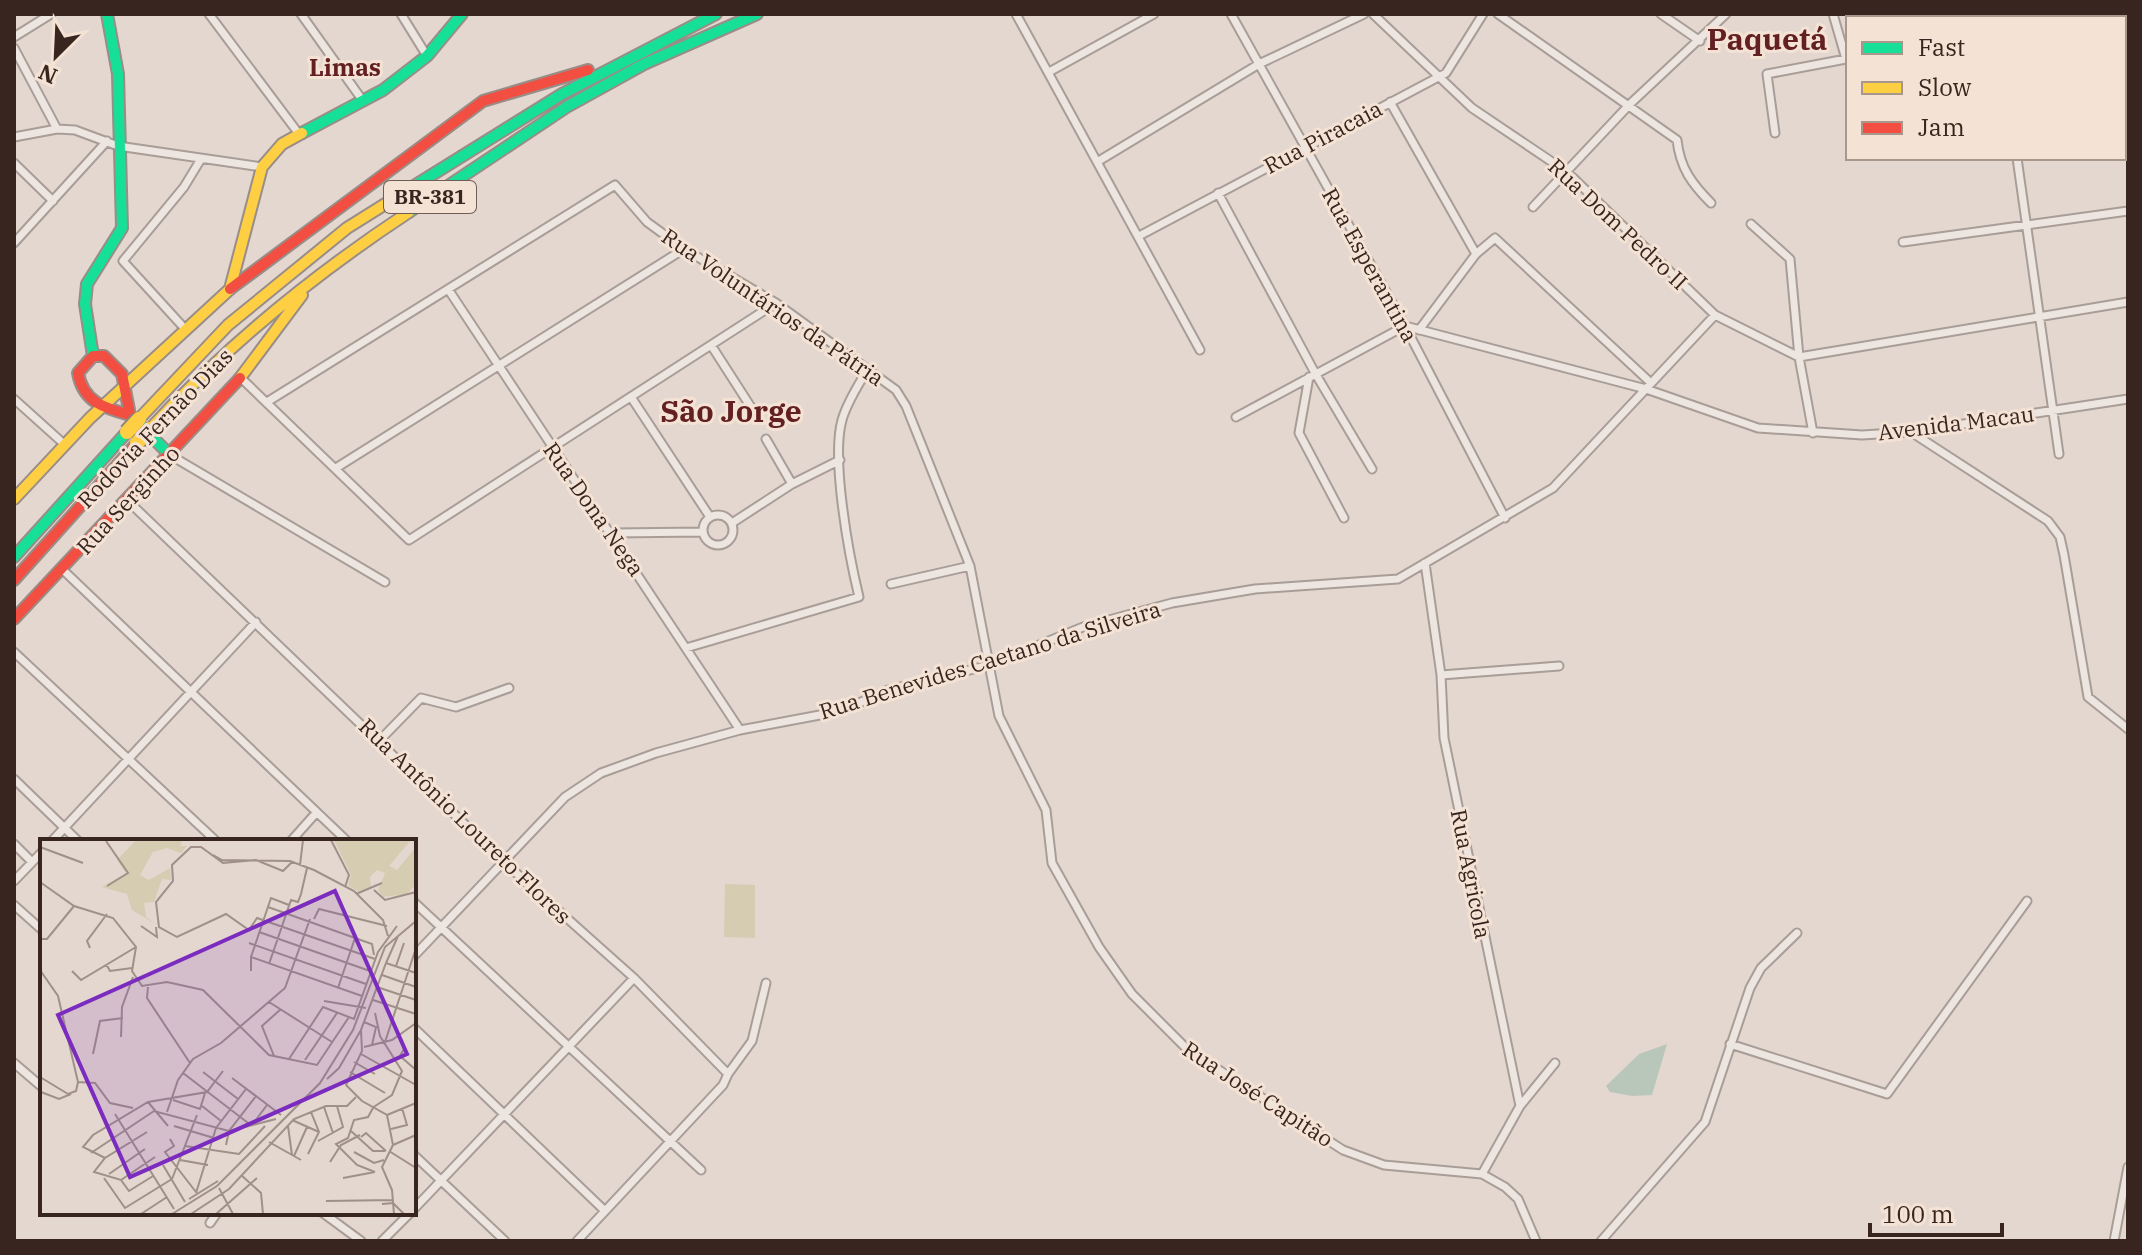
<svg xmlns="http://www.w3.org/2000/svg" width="2142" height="1255" viewBox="0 0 2142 1255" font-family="'IBM Plex Serif',serif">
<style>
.green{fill:#d6ccb2}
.water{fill:#b9c7bb}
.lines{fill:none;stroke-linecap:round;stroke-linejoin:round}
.street-casing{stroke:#a99d97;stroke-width:11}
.fast-casing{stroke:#998d88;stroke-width:14}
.slow-casing{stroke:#998d88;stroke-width:14}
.jam-casing{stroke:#998d88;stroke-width:14}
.street{stroke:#ece5e0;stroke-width:7}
.fast{stroke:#16e098;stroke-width:10}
.slow{stroke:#ffcf43;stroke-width:10}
.jam{stroke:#f24e42;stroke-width:10}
.slow-bridge-casing{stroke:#8f837e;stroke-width:18;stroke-linecap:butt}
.slow-bridge{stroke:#ffcf43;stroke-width:14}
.labels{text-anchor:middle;stroke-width:6;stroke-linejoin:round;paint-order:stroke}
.shield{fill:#f4e3d5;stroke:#705e56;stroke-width:2}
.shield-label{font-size:20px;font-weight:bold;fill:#38251f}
.street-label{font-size:22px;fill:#38251f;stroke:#f4e3d5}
.neighbourhood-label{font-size:24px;font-weight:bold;fill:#632024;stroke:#f4e3d5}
.district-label{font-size:30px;font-weight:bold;fill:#632024;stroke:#f4e3d5}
.inset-road{fill:none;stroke:#9f9089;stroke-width:2}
.view{fill:#7b2cbf;fill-opacity:0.15;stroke:#7b2cbf;stroke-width:4}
.inset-edge{fill:none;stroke:#38251f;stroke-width:4}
</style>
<rect width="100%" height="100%" fill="#e4d7cf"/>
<path class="green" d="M725 884 755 885V938L724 937Z"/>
<path class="water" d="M1667 1044 1652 1095 1632 1096 1610 1092 1606 1086 1639 1054Z"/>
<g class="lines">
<g class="street-casing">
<path id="street" d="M209 14 299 134
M301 14 363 101
M401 14 427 56
M1016 14 1200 350
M1231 14 1405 326 1505 518
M1373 14 1472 108 1567 172 1715 315 1799 357 2128 302
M1498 14 1677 140C1680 168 1692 184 1711 203
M1661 14 1700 41
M1997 14 1998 18
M2124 18H2128
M14 37 51 14
M14 48 57 129
M1049 72 1154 14
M1390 102 1476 254
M2124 117 2128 116
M1775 133 1767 74 1846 59 1833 14
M14 137 57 129 75 130 118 146 262 167
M2017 158 2059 454
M1097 162 1259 64 1364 14
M14 163 53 201
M1218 193 1315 373 1372 469
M1533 207 1630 104 1726 14
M1751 224 1790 259 1799 357 1813 433
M1139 236 1446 73 1483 14
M1903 242 2128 211
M14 243 107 141
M448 289 740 730
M186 330 123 261 184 187 201 159
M1419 330 1476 254 1495 238 1651 383
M711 345 756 415
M1309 377 1299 433 1344 518
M241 378 409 540 776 303
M631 397 710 517
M14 399 64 444
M267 402 615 185 647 222 684 249 776 303 896 390 906 406 970 566 999 716 1046 810 1052 863 1099 947 1132 994 1188 1050 1343 1150 1384 1165 1482 1174 1505 1187 1518 1199 1536 1241
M1236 417 1405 326 1646 389 1758 428 1862 435 1911 432 2128 399
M1911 432 2048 521 2060 537 2064 555 2088 697 2128 729
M766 439 792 484
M170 455 385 582
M336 468 684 249
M127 500 504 862 634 978 728 1074 752 1041 766 983
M703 530a15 15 0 1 1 30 0a15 15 0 1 1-30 0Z
M732 523 792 484 840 460
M613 533 703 532
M1425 563 1441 675 1444 738 1520 1106 1482 1174
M63 570 347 841
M891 584 970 566
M686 648 859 597C849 556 831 459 842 420 847 402 858 386 867 370
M14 652 216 841
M1441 675 1559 666
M380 740 421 698 456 707 509 688
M14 779 78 841
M52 841 256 622
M291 841 316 813
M14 844 32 862
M14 881 42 852
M414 902 701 1170
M14 905 42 930
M414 956 565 797 601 773 656 753 740 730 841 711 888 690 990 665 1083 627 1172 603 1255 589 1398 579 1553 488 1715 315
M414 1028 604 1210
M1730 1044 1887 1094 2027 901
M14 1063 42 1087
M1520 1106 1555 1063
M414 1155 505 1241
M414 1209 634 978
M323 1213 361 1241
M210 1223 217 1213
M382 1241 410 1213
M577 1241 723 1085 728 1074
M1601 1241 1705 1122 1750 988 1761 968 1797 933
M2114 1241 2128 1167"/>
</g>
<g class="fast-casing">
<path id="fast" d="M302 133 383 90 427 56 462 14
M406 191 562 94 716 14
M409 212 568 106 644 64 757 14
M93 356 85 304 87 284 122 228 118 74 107 14
M143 428 170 455
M14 557 127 432"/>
</g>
<g class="slow-casing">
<path id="slow" d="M240 378 302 295
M139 419 228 325 347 228 406 191
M150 429C227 345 315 274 409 212
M14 499 90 418 230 289 262 167 282 144 302 133"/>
</g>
<g class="jam-casing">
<path id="jam" d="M230 289 483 101 588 70
M93 356H104L122 374 130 415C104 408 83 402 78 373Z
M14 580 137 443
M14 619 240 378"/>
</g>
<use href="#street" class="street"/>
<use href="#fast" class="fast"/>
<use href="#slow" class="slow"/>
<use href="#jam" class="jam"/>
<g class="slow-bridge-casing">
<path id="slow-bridge" d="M127 432 139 419
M137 443 150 429"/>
</g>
<use href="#slow-bridge" class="slow-bridge"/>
</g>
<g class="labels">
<rect class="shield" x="384" y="181" width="92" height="32" rx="6"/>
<g class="shield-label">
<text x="430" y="204">BR-381</text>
</g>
<g class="street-label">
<text transform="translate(1323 137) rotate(-28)" y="8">Rua Piracaia</text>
<text transform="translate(1618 224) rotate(43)" y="8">Rua Dom Pedro II</text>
<text transform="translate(1370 265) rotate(61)" y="8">Rua Esperantina</text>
<text transform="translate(773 307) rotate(34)" y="8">Rua Voluntários da Pátria</text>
<text transform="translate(1956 423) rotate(-7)" y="8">Avenida Macau</text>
<text transform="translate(155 428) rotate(-46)" y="8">Rodovia Fernão Dias</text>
<text transform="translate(128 500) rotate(-47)" y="8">Rua Serginho</text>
<text transform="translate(594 509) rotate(55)" y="8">Rua Dona Nega</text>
<text transform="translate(990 660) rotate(-17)" y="8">Rua Benevides Caetano da Silveira</text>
<text transform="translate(465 821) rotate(44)" y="8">Rua Antônio Loureto Flores</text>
<text transform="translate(1471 874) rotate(79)" y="8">Rua Agricola</text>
<text transform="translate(1258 1094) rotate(33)" y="8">Rua José Capitão</text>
</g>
<g class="neighbourhood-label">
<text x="345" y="76">Limas</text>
</g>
<g class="district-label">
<text x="1767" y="50">Paquetá</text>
<text x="731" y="422">São Jorge</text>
</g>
</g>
<g transform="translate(40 839)">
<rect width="376" height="376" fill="#e4d7cf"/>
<path d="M96 1H150L142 2 140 7H147L141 14 127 9 113 13 100 36 109 41 130 29 131 41 122 40 114 63 104 64 106 78 117 86 92 71 87 55 62 48 86 34 77 21ZM294 1H371L349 27 357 31 376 8V45L367 55 343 58 338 51 345 34 337 31 330 38 331 50 317 52 308 46 311 36Z" fill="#d6ccb2"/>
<path class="inset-road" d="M291 1 309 36 305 48M66 2 88 34 67 47M0 8 43 24M173 16 182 21 250 22 274 31 314 52 343 81 348 97M252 23 243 32 216 21 183 24 161 8H151L132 26 133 42 116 63 119 88 137 98 186 75 209 91 217 79 335 120M260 26 263 1M0 43 34 67 73 79 96 108 92 132 102 147 127 143 163 151 229 216 277 226 309 178M334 51 345 61 376 53M316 55 342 44M228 68 332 105 334 116M274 80 279 70 347 87M101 87 117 98 116 88M219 93 330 132M0 100H7L34 67M209 104 326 145M50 109 47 102 67 75M211 118 231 59 249 66M346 124 358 97M66 125 70 132 92 129M229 125 251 61 258 63 261 55 267 29M356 127 364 104M0 131 18 157 38 243M32 132 41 141 96 108M211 132V118L322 157M342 136 376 148M108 148 107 159 150 224M337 148 376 161M298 149 315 99M333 161 376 175M284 162 326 169M229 163 292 203M324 183 336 188 332 206M81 198 82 168 93 138M345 203 376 109M324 208 352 201 376 184M364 210 360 217 376 231M53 215 60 182 83 179M321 215 376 246M234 217 222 187 241 170M249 220 283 168 314 180 338 113 357 87M265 221 297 174M314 223 335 235M163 233 198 260M310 233 345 254M143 234 212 287M0 238 28 255 36 252 38 243M192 239 241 276M287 240 299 229 321 191M38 243 55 244 70 264 93 269M1 253 19 260 31 255M133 261 160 270 165 254M108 263 128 287M162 267 181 282M284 268 293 294M332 269 352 256 362 232 340 197 335 174M333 269 328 278 314 281 308 299 296 305 317 326 335 333M127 273 138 241 153 220 181 204 245 149 270 80M75 275 134 370M347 276 376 264M252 281 279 293M212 286 227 266M134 287 174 299M248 287 252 316M351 290 367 286 362 269M311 292 333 312H345M107 293 65 319 54 333 81 341 115 318M321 298 326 294 346 312M130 300 134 307 125 313 156 353M278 302 303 288 297 267M229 303 261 321M186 306 189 292 216 257M353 306 376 296M145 307 199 315 225 287M349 312 376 329M314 313 334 324 344 321M51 314 114 272 189 292 236 280M268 315 279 293 271 273M254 317 267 288M65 319 43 308 53 296 108 263 167 253 183 232M140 321 168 326M290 323 301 306 320 296M123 326 145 363M69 335 105 310M201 336 221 354 223 375M64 339 85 369 132 340M303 339 335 333M132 340 157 276M81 341 89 352 113 337M179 349 193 375M156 354 176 289 206 250M149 360 178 342M286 362 353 361M342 365 353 364 364 375M101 375 127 358M132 375 177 347 280 244 313 191 345 108 376 82M151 375 189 350 254 280 286 267H307L316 258M176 375 217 339M354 375 352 351 342 328 353 306 347 276 322 262 306 246 322 212 321 191 346 124 376 134"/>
<path class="view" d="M295 52 367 215 90 338 18 176Z"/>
<rect width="376" height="376" class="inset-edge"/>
</g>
<rect width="2142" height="1255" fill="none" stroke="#38251f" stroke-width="32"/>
<rect x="1846" y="16" width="280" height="144" fill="#f4e3d5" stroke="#a9978c" stroke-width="2"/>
<rect x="1862" y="42" width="40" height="12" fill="#16e098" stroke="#a9978c" stroke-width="2"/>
<text x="1918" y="56" font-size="24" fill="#38251f">Fast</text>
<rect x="1862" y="82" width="40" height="12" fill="#ffcf43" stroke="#a9978c" stroke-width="2"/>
<text x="1918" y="96" font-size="24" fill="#38251f">Slow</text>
<rect x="1862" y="122" width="40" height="12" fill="#f24e42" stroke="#a9978c" stroke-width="2"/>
<text x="1918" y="136" font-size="24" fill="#38251f">Jam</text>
<g transform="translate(56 56) rotate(204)" stroke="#f4e3d5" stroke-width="6" paint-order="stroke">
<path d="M0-6L14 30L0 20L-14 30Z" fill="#38251f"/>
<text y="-12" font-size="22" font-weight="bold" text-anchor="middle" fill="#38251f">N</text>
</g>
<path d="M1870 1223v12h132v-12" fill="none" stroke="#38251f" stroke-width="4"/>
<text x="1882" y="1223" font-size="24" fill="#38251f" stroke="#f4e3d5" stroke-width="6" paint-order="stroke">100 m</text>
</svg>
